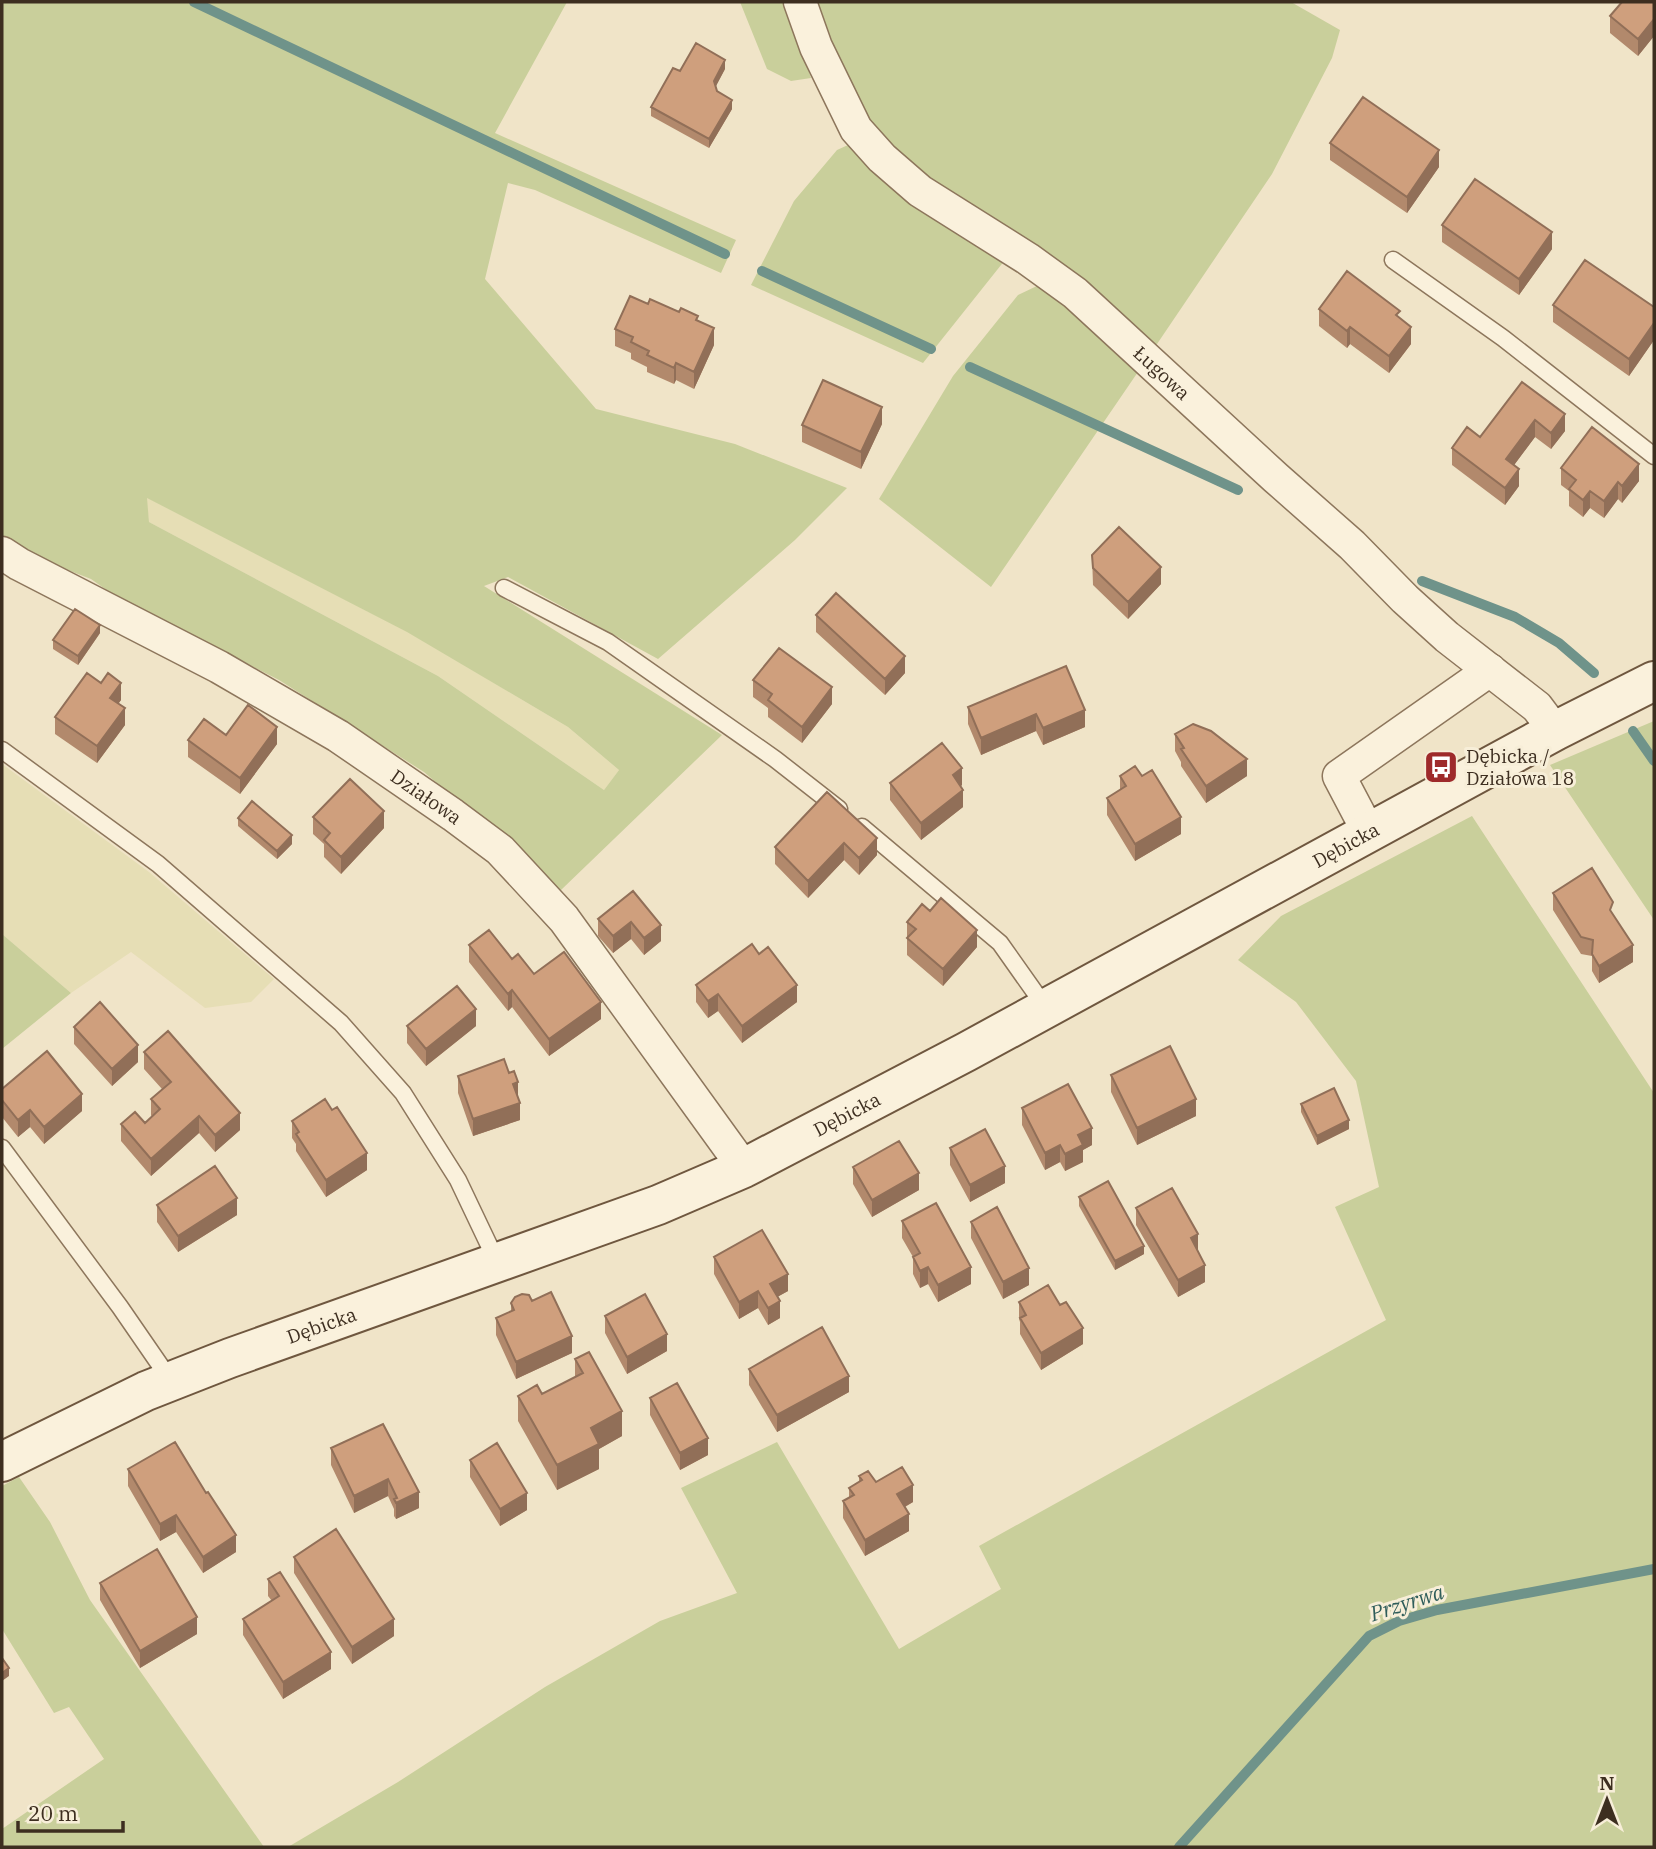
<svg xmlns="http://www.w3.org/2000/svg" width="1656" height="1849" viewBox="0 0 1656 1849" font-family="'IBM Plex Serif',serif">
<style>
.farmland{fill:#e6deb5}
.green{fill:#c9cf9b;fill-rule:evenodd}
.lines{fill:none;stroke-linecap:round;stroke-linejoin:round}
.stream{stroke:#6f938a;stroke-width:10}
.lane-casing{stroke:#8d765c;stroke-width:19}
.street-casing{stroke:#8d765c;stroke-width:35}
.secondary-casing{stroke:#6f573f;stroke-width:42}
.lane{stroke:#faf1dc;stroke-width:16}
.street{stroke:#faf1dc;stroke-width:32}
.secondary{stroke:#faf1dc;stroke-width:38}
.wall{fill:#b2896c}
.shaded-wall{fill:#916f58}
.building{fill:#cf9f7d;stroke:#916f58;stroke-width:2}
.labels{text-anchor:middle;stroke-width:6;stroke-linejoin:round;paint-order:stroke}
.street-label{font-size:19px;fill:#3d2e20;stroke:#f7eed8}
.poi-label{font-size:19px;fill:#3d2e20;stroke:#f7eed8;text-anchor:start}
.water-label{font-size:21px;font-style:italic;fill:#2f5d5a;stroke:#f7eed8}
</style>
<rect width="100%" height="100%" fill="#f0e4c8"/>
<path class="farmland" d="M146 497 408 632 568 727 619 770 604 790 438 676 149 522Z
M2 764 149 872 274 979 251 1002 205 1008 131 952 71 993 2 934Z"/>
<path class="green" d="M2 2H567L495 133 736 240 721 273 535 190 508 183 485 279 596 409 735 444 847 488 795 540 658 659 508 577 484 586 722 735 561 890 424 772 279 680 115 596 91 579 21 552 2 536ZM147 498 407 632 568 727 619 770 604 790 438 676 149 522Z
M740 2H787L811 78 791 81 767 69Z
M817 2H1291L1340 30 1332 58 1272 174 1155 347 919 171 876 134 834 59Z
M848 145 873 170 920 210 1005 260 923 363 751 285 794 201 837 150Z
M1039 285 1140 369 991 587 879 499 953 376 1018 295Z
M1654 721V920L1550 765Z
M1472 816 1654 1093V1847H288L398 1782 545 1687 660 1621 737 1593 681 1488 777 1442 899 1649 1001 1589 979 1546 1386 1320 1335 1207 1379 1187 1356 1081 1296 1002 1238 960 1281 916Z
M2 934 71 993 2 1049Z
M19 1477 50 1522 90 1600 264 1847H2V1829L104 1759 69 1707 54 1713 2 1629V1486Z"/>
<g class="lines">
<path class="stream" d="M194 2 725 254
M762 271 931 349
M970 367 1238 490
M1422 581 1515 617 1559 643 1594 673
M1633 731 1654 761
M1179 1847 1369 1636 1399 1621 1437 1610 1654 1569"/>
<g class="lane-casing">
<path id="lane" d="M1393 260 1503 338 1654 456
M504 588 608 642 775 759 839 809
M2 750 158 864 341 1023 403 1093 458 1180 497 1262
M862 827 1000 943 1046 1008
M2 1148 120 1307 171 1381"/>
</g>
<g class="street-casing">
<g id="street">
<path id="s1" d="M800 2 816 47 856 129 882 158 920 191 1028 259 1075 293 1276 478 1352 545 1405 599 1447 637 1537 707 1555 731"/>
<path id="s2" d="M2 553 19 564 219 667 338 736 453 815 500 850 564 919 744 1168"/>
<path d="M1369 833 1339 776 1490 670"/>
</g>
</g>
<g class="secondary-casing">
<g id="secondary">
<path id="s3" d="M2 1462 146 1391 230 1358 658 1205 744 1168 966 1052 1555 731 1654 681"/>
</g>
</g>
<use href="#lane" class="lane"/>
<use href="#street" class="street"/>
<use href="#secondary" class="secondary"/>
</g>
<path class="wall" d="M1654 2V36L1638 56 1610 33V16Z
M725 69 715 87 717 91 732 109 709 148 651 116V107Z
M1330 143 1439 167 1407 213 1330 160Z
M1442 225 1552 249 1519 295 1442 242Z
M648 304 698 320 714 345 694 389 676 380 674 384 647 372V367L631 359V353L615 346V329Z
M1553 305 1654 307V340L1629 376 1553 322Z
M1319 309 1400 318 1411 344 1389 373 1350 344 1347 348 1319 326Z
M1522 382 1565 431 1551 449 1535 437 1514 465 1519 486 1505 505 1452 465V448L1480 437Z
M882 424 861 469 802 442V425Z
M1561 468 1639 481 1622 503 1618 499 1604 518 1590 508 1583 517 1569 506V491L1561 485Z
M1092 555 1161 584 1128 619 1093 585Z
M816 615 905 673 885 695 816 632Z
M100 633 78 665 53 649V640Z
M1066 666 1085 727 1043 745 1036 731 981 755 968 724V707Z
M753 680 832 704 802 743 768 717V708L753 697Z
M101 683 121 700 118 704 125 725 97 763 55 734V717Z
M1175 734 1247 776 1206 803 1181 766V762L1175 751Z
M188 740 277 744 240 794 188 757Z
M1120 776H1142L1181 834 1135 861 1107 815V798L1120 790Z
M890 783 962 785 961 786 963 807 921 840 890 800Z
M827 792 877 855 859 875 844 860 808 898 775 864V847Z
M313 817 384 828 341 874 324 857V844L313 834Z
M238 818 292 844 277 859 238 826Z
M633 891 661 941 644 955 631 939 613 953 598 936V919Z
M1553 893 1613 914 1633 962 1599 983 1592 971V956L1581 954 1553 910Z
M930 911 977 947 943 986 907 955V922Z
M469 945 512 959 601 1019 549 1056 512 1007 508 1011 469 962Z
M696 985 797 1002 742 1043 718 1011 708 1018 696 1002Z
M407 1026H476L426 1066 407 1043Z
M74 1027 138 1062 112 1086 74 1044Z
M144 1052 240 1130 215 1152 199 1133 151 1176 121 1141V1124L145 1123 152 1117 151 1115V1099L162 1089 144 1069Z
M509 1073 518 1098 520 1120 473 1136 458 1093V1076Z
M1111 1075 1196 1116 1137 1145 1111 1092Z
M2 1089 82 1111 44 1144 30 1127 18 1137 2 1117Z
M1301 1104 1349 1129 1317 1145 1301 1112Z
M1022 1108 1092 1145 1083 1150V1162L1065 1171 1060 1162 1045 1170 1022 1125Z
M292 1121 367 1170 326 1197 296 1151V1144L292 1138Z
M950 1148 1005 1183 970 1202 950 1165Z
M853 1167 919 1190 872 1217 853 1184Z
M1079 1197 1144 1254 1115 1270 1079 1206Z
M157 1205 237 1215 178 1252 157 1222Z
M1136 1208 1198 1251 1205 1282 1178 1297 1136 1225Z
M902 1221 971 1284 938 1302 928 1284 920 1288 913 1274V1257L902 1238Z
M971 1222 1029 1285 1003 1299 971 1238Z
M714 1257 788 1291 777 1297 780 1318 768 1325 758 1308 739 1319 714 1274Z
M532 1301 572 1353 516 1379 496 1335V1318L511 1311V1303Z
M1019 1302 1083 1344 1041 1370 1020 1334V1322L1019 1319Z
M605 1316 667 1351 627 1374 605 1333Z
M575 1359 622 1436 599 1449V1469L557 1490 518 1421V1396L542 1394 575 1377Z
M749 1369 849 1392 777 1432 749 1385Z
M650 1398 708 1455 680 1470 650 1415Z
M383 1424 419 1508 396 1519 394 1516V1509L388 1496 354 1513 331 1465V1448Z
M470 1460 527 1510 500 1526 470 1477Z
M128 1469 236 1552 203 1573 176 1532 160 1541 128 1486Z
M859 1476 876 1482 913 1502 905 1507 909 1531 865 1556 843 1518V1501L849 1498V1488L859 1482Z
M294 1557 394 1636 352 1664 294 1573Z
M268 1579 331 1669 283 1699 243 1635V1619L272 1601 268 1596Z
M100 1583 197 1634 140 1668 100 1600Z"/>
<path class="shaded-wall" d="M1654 19V36L1638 56V39Z
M725 60V69L714 90V81Z
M732 100V109L709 148V139Z
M1439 150V167L1407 213V197Z
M1552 232V249L1519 295V279Z
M1654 323V340L1629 376V359Z
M1350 327V344L1347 348V331Z
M1411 327V344L1389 373V356Z
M714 328V345L694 389V372Z
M676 363V380L674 384V368Z
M882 407V424L861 469V452Z
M1565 414V431L1551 449V433Z
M1535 420V437L1506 476V459Z
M1639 464V481L1622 503V486Z
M1519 469V486L1505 505V488Z
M1618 482V499L1604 518V501Z
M1590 491V508L1583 517V500Z
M1161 567V584L1128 619V602Z
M100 625V633L78 665V656Z
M905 656V673L885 695V679Z
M121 683V700L110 715V698Z
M832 687V704L802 743V727Z
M125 708V725L97 763V746Z
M1085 710V727L1043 745V728Z
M1036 714V731L981 755V738Z
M277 727V744L240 794V778Z
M1247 759V776L1206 803V786Z
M962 768V785L953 792V775Z
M963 790V807L921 840V823Z
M384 811V828L341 874V857Z
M1181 817V834L1135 861V844Z
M292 835V844L277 859V851Z
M877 838V855L859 875V858Z
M844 843V860L808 898V881Z
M631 922V939L613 953V936Z
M661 925V941L644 955V938Z
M977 930V947L943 986V969Z
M1633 945V962L1599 983V966Z
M797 985V1002L742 1043V1026Z
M512 990V1007L508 1011V994Z
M718 994V1011L708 1018V1001Z
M601 1002V1019L549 1056V1039Z
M476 1009V1026L426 1066V1049Z
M138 1045V1062L112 1086V1069Z
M518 1082V1099L513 1084Z
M82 1094V1111L44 1144V1127Z
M1196 1099V1116L1137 1145V1128Z
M520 1103V1120L473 1136V1119Z
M30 1110V1127L18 1137V1120Z
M240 1113V1130L215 1152V1135Z
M199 1116V1133L151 1176V1159Z
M1349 1120V1129L1317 1145V1136Z
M1092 1128V1145L1083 1150V1162L1065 1171V1154L1078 1135Z
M1060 1145V1162L1045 1170V1153Z
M367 1153V1170L326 1197V1180Z
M1005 1166V1183L970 1202V1185Z
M919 1173V1190L872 1217V1200Z
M237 1198V1215L178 1252V1236Z
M1198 1234V1251L1191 1255V1238Z
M1144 1246V1254L1115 1270V1261Z
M1205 1265V1282L1178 1297V1280Z
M928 1267V1284L920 1288V1271Z
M971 1267V1284L938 1302V1285Z
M1029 1268V1285L1003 1299V1282Z
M788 1274V1291L770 1301V1284Z
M758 1291V1308L739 1319V1302Z
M780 1301V1318L768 1325V1308Z
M1083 1328V1344L1041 1370V1353Z
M667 1334V1351L627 1374V1357Z
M572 1336V1353L516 1379V1362Z
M849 1376V1392L777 1432V1415Z
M622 1411V1436L599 1449V1469L557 1490V1465L591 1428Z
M708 1438V1455L680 1470V1453Z
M388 1479V1496L354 1513V1496Z
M913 1485V1502L897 1511V1494Z
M419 1492V1508L396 1519V1503Z
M527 1493V1510L500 1526V1509Z
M909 1514V1531L865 1556V1540Z
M176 1515V1532L160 1541V1524Z
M236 1535V1552L203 1573V1557Z
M197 1617V1634L140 1668V1651Z
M394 1619V1636L352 1664V1647Z
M331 1652V1669L283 1699V1682Z
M9 1668V1676L2 1681V1673Z"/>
<path class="building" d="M1622 2H1654V19L1638 39 1610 16Z
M696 43 725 60 714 81 717 91 732 100 709 139 651 107 673 68 680 71Z
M1363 97 1439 150 1407 197 1330 143Z
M1475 179 1552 232 1519 279 1442 225Z
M1585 260 1654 307V323L1629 359 1553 305Z
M1347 271 1400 311 1396 315 1411 327 1389 356 1350 327 1347 331 1319 309Z
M630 296 648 304 650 299 679 312 681 308 698 316 696 320 714 328 694 372 676 363 674 368 647 355 649 351 631 342 633 337 615 329Z
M823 380 882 407 861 452 802 425Z
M1522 382 1565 414 1551 433 1535 420 1506 459 1519 469 1505 488 1452 448 1467 427 1480 437Z
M1592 427 1639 464 1622 486 1618 482 1604 501 1590 491 1583 500 1569 489 1576 480 1561 468Z
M1119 527 1161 567 1128 602 1093 568 1092 555Z
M836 593 905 656 885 679 816 615Z
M75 609 100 625 78 656 53 640Z
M779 648 832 687 802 727 768 700 772 694 753 680Z
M1066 666 1085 710 1043 728 1036 714 981 738 968 707Z
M87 673 101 683 108 673 121 683 110 698 125 708 97 746 55 717Z
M248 705 277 727 240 778 188 740 204 719 226 735Z
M1193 724 1211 731 1247 759 1206 786 1181 749 1184 748 1175 734Z
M942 743 962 768 953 775 963 790 921 823 890 783Z
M1135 766 1142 776 1152 770 1181 817 1135 844 1107 798 1126 786 1120 776Z
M350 779 384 811 341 857 324 840 330 833 313 817Z
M827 792 877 838 859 858 844 843 808 881 775 847Z
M252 801 292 835 277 851 238 818Z
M1592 868 1613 902 1610 910 1633 945 1599 966 1592 954 1593 940 1581 937 1553 893Z
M633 891 661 925 644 938 631 922 613 936 598 919Z
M941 898 977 930 943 969 907 938 916 929 907 922 922 904 930 911Z
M489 930 512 959 518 954 534 974 564 952 601 1002 549 1039 512 990 508 994 469 945Z
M752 944 759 954 768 947 797 985 742 1026 718 994 708 1001 696 985Z
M457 986 476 1009 426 1049 407 1026Z
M100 1002 138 1045 112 1069 74 1027Z
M168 1031 240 1113 215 1135 199 1116 151 1159 121 1124 135 1112 145 1123 160 1109 151 1099 171 1082 144 1052Z
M1170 1046 1196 1099 1137 1128 1111 1075Z
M47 1051 82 1094 44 1127 30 1110 18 1120 2 1100V1089Z
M504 1059 509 1073 514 1071 518 1082 513 1084 520 1103 473 1119 458 1076Z
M1068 1084 1092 1128 1078 1135 1083 1145 1065 1154 1060 1145 1045 1153 1022 1108Z
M1334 1088 1349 1120 1317 1136 1301 1104Z
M325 1099 332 1110 337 1107 367 1153 326 1180 296 1134 299 1132 292 1121Z
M985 1129 1005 1166 970 1185 950 1148Z
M899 1141 919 1173 872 1200 853 1167Z
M215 1166 237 1198 178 1236 157 1205Z
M1108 1181 1144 1246 1115 1261 1079 1197Z
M1172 1188 1198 1234 1191 1238 1205 1265 1178 1280 1136 1208Z
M936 1203 971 1267 938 1285 928 1267 920 1271 913 1257 920 1253 902 1221Z
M997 1207 1029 1268 1003 1282 971 1222Z
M762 1230 788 1274 770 1284 780 1301 768 1308 758 1291 739 1302 714 1257Z
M1048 1285 1060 1305 1066 1302 1083 1328 1041 1353 1020 1318 1026 1315 1019 1302Z
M551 1292 572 1336 516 1362 496 1318 514 1310 511 1303 515 1297 522 1294 529 1295 532 1301Z
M645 1294 667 1334 627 1357 605 1316Z
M822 1327 849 1376 777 1415 749 1369Z
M589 1352 622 1411 591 1428 599 1444 557 1465 518 1396 537 1385 542 1394 583 1373 575 1359Z
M677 1383 708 1438 680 1453 650 1398Z
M383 1424 419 1492 396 1503 394 1499 397 1498 388 1479 354 1496 331 1448Z
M175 1442 206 1493 208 1492 236 1535 203 1557 176 1515 160 1524 128 1469Z
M497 1443 527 1493 500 1509 470 1460Z
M902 1467 913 1485 897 1494 909 1514 865 1540 843 1501 854 1495 849 1488 862 1480 859 1476 868 1471 876 1482Z
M336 1529 394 1619 352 1647 294 1557Z
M157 1549 197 1617 140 1651 100 1583Z
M280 1572 331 1652 283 1682 243 1619 279 1596 268 1579Z
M2 1658 9 1668 2 1673Z"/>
<defs>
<g id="bus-square" transform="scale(1.75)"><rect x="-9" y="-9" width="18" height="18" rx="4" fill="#9e2a2b" stroke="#f7eed8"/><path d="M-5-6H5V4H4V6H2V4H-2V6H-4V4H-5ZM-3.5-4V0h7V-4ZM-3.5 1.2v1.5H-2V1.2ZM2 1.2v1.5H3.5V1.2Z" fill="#fff"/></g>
</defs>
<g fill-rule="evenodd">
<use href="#bus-square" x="1441" y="767"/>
</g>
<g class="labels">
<g class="street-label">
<text dy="7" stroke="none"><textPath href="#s1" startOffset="532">Ługowa</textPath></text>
<text dy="7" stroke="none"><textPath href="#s2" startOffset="490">Działowa</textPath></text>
<text dy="7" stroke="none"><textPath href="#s3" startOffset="1482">Dębicka</textPath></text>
<text dy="7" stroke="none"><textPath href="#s3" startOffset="915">Dębicka</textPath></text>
<text dy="7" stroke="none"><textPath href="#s3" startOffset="348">Dębicka</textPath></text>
</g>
<g class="poi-label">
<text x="1466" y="763">Dębicka /<tspan x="1466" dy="22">Działowa 18</tspan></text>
</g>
<g class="water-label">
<text transform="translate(1407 1603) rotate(-18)" y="7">Przyrwa</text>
</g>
</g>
<rect width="1656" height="1849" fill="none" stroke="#3d2e20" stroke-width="7"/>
<g transform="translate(1607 1800)" stroke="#f7eed8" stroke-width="5" paint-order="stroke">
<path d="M0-5L12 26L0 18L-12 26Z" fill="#3d2e20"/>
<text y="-10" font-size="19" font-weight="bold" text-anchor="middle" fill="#3d2e20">N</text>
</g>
<path d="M18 1821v10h105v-10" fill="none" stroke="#3d2e20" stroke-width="3.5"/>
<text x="28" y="1821" font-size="21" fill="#3d2e20" stroke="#f7eed8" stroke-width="5" paint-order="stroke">20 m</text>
</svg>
